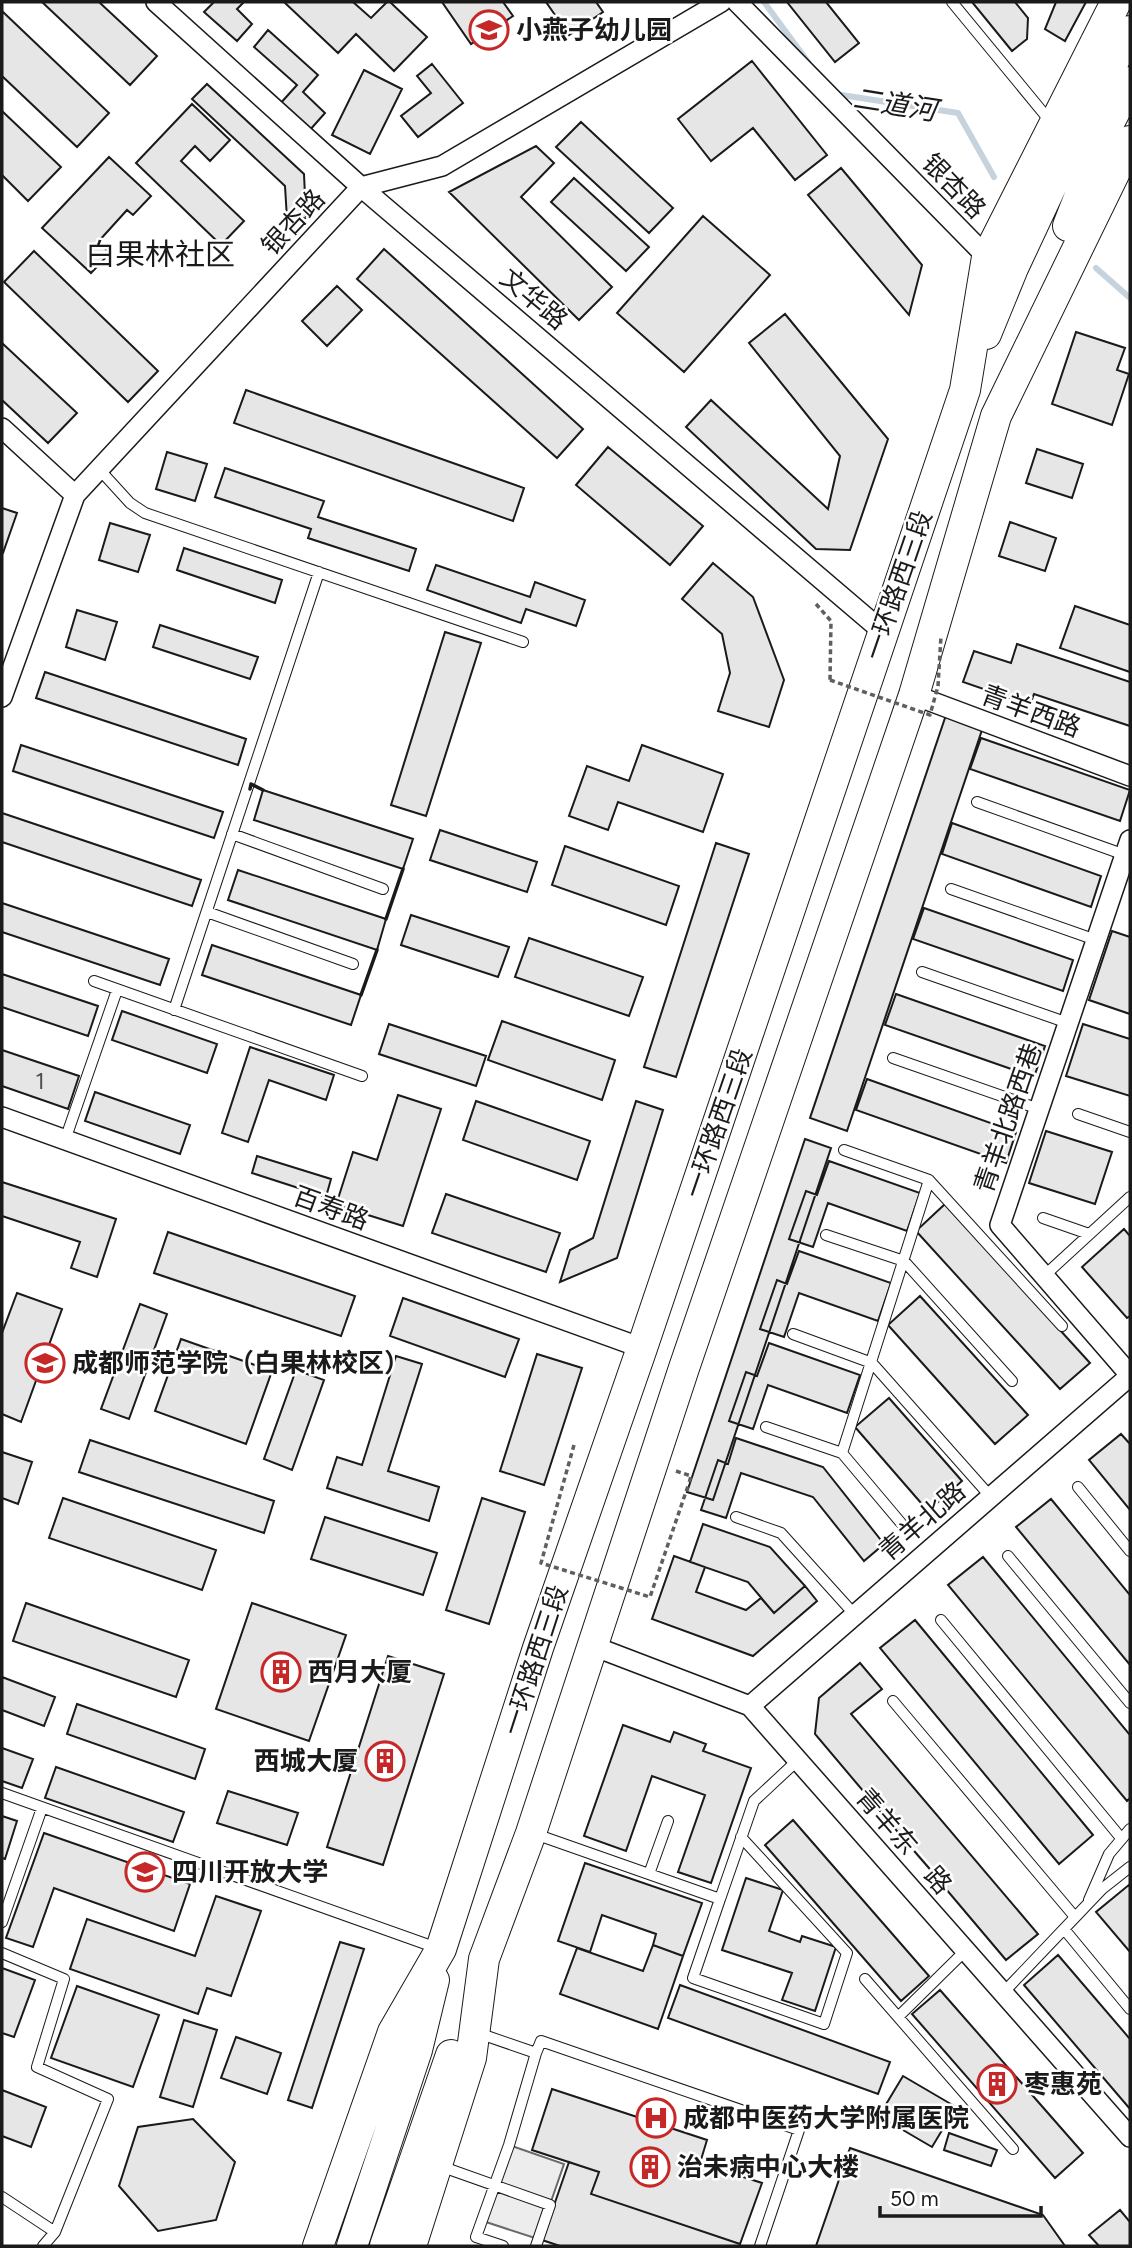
<svg xmlns="http://www.w3.org/2000/svg" width="1132" height="2248" viewBox="0 0 1132 2248" font-family="Figtree,'Noto Sans SC',sans-serif">
<style>
.parking{fill:#ededed;stroke:#6a6a6a;stroke-width:2}
.lines{fill:none;stroke-linecap:round;stroke-linejoin:round}
.stream{stroke:#c6d2dc;stroke-width:6}
.building{fill:#e6e6e6;stroke:#1a1a1a;stroke-width:2}
.service-casing{stroke:#1a1a1a;stroke-width:12}
.minor-casing{stroke:#1a1a1a;stroke-width:22}
.primary-casing{stroke:#1a1a1a;stroke-width:32}
.path{stroke:#5f5f5f;stroke-width:3.5;stroke-dasharray:5 3.5;stroke-linecap:butt}
.service{stroke:#fff;stroke-width:10}
.minor{stroke:#fff;stroke-width:19}
.primary{stroke:#fff;stroke-width:30}
.path-bridge{stroke:#5f5f5f;stroke-width:3.5;stroke-dasharray:5 3.5;stroke-linecap:butt}
.wall{stroke:#1a1a1a;stroke-width:3.5}
.labels{text-anchor:middle;stroke-width:5;stroke-linejoin:round;paint-order:stroke}
.number-label{font-size:23px;fill:#4d4d4d}
.poi-label{font-size:26px;font-weight:bold;fill:#1a1a1a;stroke:#fff;text-anchor:start}
.street-label{font-size:26px;fill:#1a1a1a;stroke:#fff}
.water-label{font-size:28px;font-style:italic;fill:#1a1a1a;stroke:#fff}
.quarter-label{font-size:30px;fill:#1a1a1a;stroke:#fff}
</style>
<rect width="100%" height="100%" fill="#fff"/>
<path class="parking" d="M509 2145 564 2164 538 2239 483 2221Z"/>
<g class="lines">
<path class="stream" d="M764 2 808 62
M835 94 958 113 994 177
M1096 268 1130 298"/>
</g>
<path class="building" d="M42 2H99L157 56 130 85Z
M214 2H244L237 9 252 24 237 41 204 12Z
M284 2H353L371 18 387 2H390L427 37 394 71 356 34 338 53Z
M442 2H503L513 16 471 44Z
M546 2H596L603 12 569 35Z
M787 2H826L859 43 835 62Z
M972 2H1015L1028 18 1027 39 1012 51Z
M1056 2H1086L1065 41 1045 29Z
M2 11 109 113 77 147 2 76Z
M268 30 318 75 303 92 325 113 309 131 279 105 297 85 254 47Z
M752 61 827 155 795 180 753 128 711 161 678 119Z
M432 64 463 103 418 137 401 116 431 93 417 76Z
M364 70 402 89 370 154 332 135Z
M207 84 304 174 306 218 287 219 285 186 192 99Z
M192 104 230 140 210 161 195 146 181 161 244 221 221 245 136 163Z
M2 111 61 167 28 201 2 175Z
M581 122 673 208 649 233 556 147Z
M536 146 554 163 521 197 612 287 579 320 449 192Z
M109 157 151 196 133 215 127 210 98 242 110 253 91 273 42 228Z
M841 168 922 265 909 315 808 195Z
M574 178 649 247 626 271 551 202Z
M703 216 770 275 684 372 617 313Z
M384 249 583 429 557 458 357 279Z
M34 251 158 371 128 402 4 282Z
M337 286 362 310 327 346 302 321Z
M785 314 888 439 850 550 816 549 686 427 711 400 828 509 840 456 749 343Z
M1076 332 1125 348 1117 370 1129 374 1112 425 1052 404Z
M2 343 77 413 48 443 2 400Z
M246 390 524 488 513 521 234 423Z
M608 447 703 526 670 565 576 485Z
M1037 449 1083 464 1072 498 1026 483Z
M167 452 207 464 195 501 156 489Z
M225 468 324 501 318 517 416 549 409 571 308 538 311 529 215 497Z
M2 508 17 513 3 553H2Z
M1010 522 1056 538 1045 571 999 556Z
M110 523 150 535 138 572 99 560Z
M184 548 282 580 275 603 177 570Z
M713 563 753 597 784 680 769 727 718 711 730 673 722 634 682 599Z
M436 565 530 597 535 582 585 600 576 626 526 609 521 623 427 590Z
M1075 606 1130 625V672L1060 648Z
M77 610 117 622 105 660 66 647Z
M160 625 258 657 250 679 153 647Z
M445 632 481 643 426 816 391 805Z
M1017 644 1130 682V726L1034 694 1030 705 963 682 974 651 1011 663Z
M45 672 246 739 238 765 36 698Z
M946 715 983 727 847 1131 810 1118Z
M981 738 1130 790 1120 821 970 769Z
M21 745 223 812 214 838 13 771Z
M642 745 723 774 703 832 618 802 608 830 569 816 587 766 629 781Z
M263 790 413 839 403 869 254 820Z
M2 813 201 880 192 906 2 842Z
M952 823 1101 876 1091 907 942 854Z
M440 830 537 862 527 892 430 860Z
M716 843 749 854 676 1077 644 1067Z
M565 846 679 886 666 925 552 885Z
M238 870 386 919 377 950 228 900Z
M2 903 169 959 160 985 2 932Z
M924 908 1073 960 1063 991 913 939Z
M411 915 509 947 498 977 401 945Z
M1112 931 1130 937V1014L1089 1000Z
M529 938 643 977 629 1016 515 977Z
M212 945 361 995 351 1025 202 975Z
M2 974 98 1006 88 1036 2 1007Z
M896 994 1045 1046 1034 1077 885 1025Z
M122 1011 217 1044 207 1073 112 1040Z
M502 1021 615 1060 602 1100 488 1060Z
M389 1024 486 1056 476 1086 379 1054Z
M1083 1024 1130 1039V1096L1066 1076Z
M250 1047 334 1075 326 1100 269 1080 248 1142 222 1133Z
M2 1050 79 1076 68 1109 2 1086Z
M867 1079 1016 1132 1006 1163 856 1110Z
M95 1092 190 1125 180 1154 85 1121Z
M398 1095 441 1109 403 1226 336 1205 353 1152 377 1160Z
M476 1101 590 1141 577 1180 463 1140Z
M636 1101 663 1110 617 1258 560 1282 570 1250 593 1238Z
M1046 1131 1112 1152 1095 1204 1029 1183Z
M805 1139 831 1148 713 1500 687 1492Z
M257 1156 331 1179 326 1197 252 1173Z
M829 1161 920 1193 907 1231 828 1203 813 1247 789 1239 806 1191 817 1195Z
M2 1182 116 1219 97 1277 71 1268 80 1242 2 1216Z
M446 1194 560 1233 546 1272 432 1233Z
M945 1204 1090 1363 1060 1389 916 1231Z
M1124 1229 1130 1236V1316L1127 1318 1082 1267Z
M168 1232 355 1296 341 1336 154 1273Z
M799 1251 891 1283 878 1321 799 1293 784 1337 760 1329 777 1280 787 1284Z
M17 1293 62 1309 21 1422 2 1414V1333Z
M920 1296 1028 1415 995 1444 888 1325Z
M403 1298 519 1339 505 1377 390 1336Z
M140 1304 167 1314 129 1419 101 1409Z
M181 1339 272 1371 246 1444 155 1411Z
M769 1343 860 1375 847 1413 768 1385 753 1429 729 1421 746 1372 757 1376Z
M537 1354 582 1368 544 1485 500 1471Z
M396 1356 422 1364 388 1471 439 1487 429 1521 327 1488 337 1457 362 1465Z
M296 1370 324 1380 292 1470 264 1459Z
M889 1398 962 1481 928 1511 855 1427Z
M1121 1434 1130 1444V1510L1089 1460Z
M736 1438 823 1467 884 1544 864 1561 813 1497 741 1473 726 1518 701 1510 718 1460 728 1464Z
M90 1440 274 1501 264 1533 79 1472Z
M2 1452 32 1462 18 1504 2 1498Z
M63 1498 216 1550 202 1590 49 1538Z
M482 1498 525 1512 489 1624 446 1610Z
M1051 1499 1130 1595V1665L1016 1527Z
M325 1517 437 1553 423 1595 311 1559Z
M703 1524 770 1547 805 1586 774 1613 748 1582 690 1562Z
M674 1556 705 1567 696 1592 746 1610 761 1598 774 1613 805 1586 817 1601 753 1656 652 1619Z
M983 1557 1130 1735V1798L1127 1801 948 1585Z
M26 1603 189 1660 176 1697 13 1641Z
M252 1603 346 1635 309 1741 216 1709Z
M915 1620 1093 1835 1059 1864 880 1648Z
M388 1656 444 1674 383 1865 327 1847Z
M860 1663 882 1689 851 1714 1038 1934 1006 1960 815 1734 819 1698Z
M2 1677 55 1697 44 1726 2 1710Z
M77 1704 205 1749 195 1779 67 1734Z
M623 1725 670 1742 674 1732 706 1744 703 1751 751 1768 711 1883 678 1872 705 1795 652 1776 626 1851 584 1836Z
M2 1748 33 1759 22 1788 2 1781Z
M56 1767 184 1812 173 1842 45 1798Z
M228 1791 298 1813 287 1845 217 1823Z
M2 1816 17 1821 5 1859 2 1858Z
M793 1820 929 1976 901 2001 765 1845Z
M44 1833 190 1884 174 1931 54 1888 33 1947 6 1938Z
M585 1863 702 1903 683 1956 653 1945 656 1934 602 1915 590 1952 558 1941Z
M746 1878 783 1890 769 1931 800 1942 802 1936 836 1947 815 2011 782 2000 792 1973 722 1950Z
M1130 1884V1952L1096 1912Z
M216 1896 261 1911 231 1996 207 1988 198 2014 70 1969 87 1919 195 1956Z
M340 1942 364 1949 312 2108 288 2100Z
M653 1945 683 1956 658 2029 560 1994 577 1948 643 1971Z
M1058 1955 1130 2039V2109L1024 1985Z
M2 1968 35 1980 14 2037 2 2033Z
M680 1985 890 2062 878 2094 668 2018Z
M77 1986 159 2015 133 2087 51 2058Z
M940 1990 1083 2153 1055 2178 912 2014Z
M184 2020 217 2030 193 2107 160 2097Z
M236 2037 281 2053 267 2094 221 2078Z
M903 2076 956 2107 932 2147 879 2116Z
M552 2089 707 2140 700 2163 762 2183 740 2244 591 2194 599 2172 532 2150Z
M2 2090 46 2107 31 2147 2 2136Z
M193 2119 235 2162 216 2220 158 2231 119 2186 138 2127Z
M949 2133 997 2150 991 2166 944 2150Z
M850 2148 1043 2215 1065 2246H816Z
M569 2162 599 2172 591 2194 740 2244V2246H560L542 2240Z
M1120 2210 1130 2222V2246H1099L1089 2235Z"/>
<g class="lines">
<g class="service-casing">
<path id="service" d="M952 2 1050 121
M99 469 130 503 145 513 523 642
M977 802 1125 855
M232 834 383 889
M951 889 1096 940
M207 912 353 964
M922 972 1068 1023
M94 981 362 1076
M174 1010 319 572
M893 1058 1039 1109
M1078 1114 1130 1132
M65 1140 117 990
M844 1150 929 1180
M1043 1218 1089 1234
M826 1235 904 1261 1012 1381
M1044 1276 1130 1197
M793 1334 872 1363 990 1496
M766 1427 842 1453 901 1523
M842 1453 929 1180 1062 1326
M1078 1487 1130 1551
M736 1517 781 1533 855 1615
M1008 1556 1130 1703
M941 1620 1121 1838
M893 1701 1075 1917
M2 1793 437 1948
M535 1834 720 1899 754 1801 798 1760
M649 1874 668 1821
M720 1899 693 1978 824 2024 847 1953 741 1837
M1089 1900 1109 1854 1130 1829
M2 1922 42 1808
M1064 1929 1130 2009
M2 1953 64 1979 37 2067 108 2099 55 2232 43 2246
M865 1979 1013 2149
M1003 1993 1102 1889 1130 1867
M898 2017 966 1950
M478 2033 536 2053 509 2145 476 2237 503 2246
M536 2053 541 2041 799 2130 760 2246
M440 2166 550 2205 536 2246
M2 2197 55 2232"/>
</g>
<g class="minor-casing">
<path id="minor" d="M156 2 361 187 882 631
M737 2 987 257
M2 428 75 495
M914 695 1130 776
M2 697 75 495 361 187 442 166 721 2
M1130 840 1000 1225 1130 1375
M2 1117 642 1348
M593 1646 750 1706 1130 2137
M750 1706 1130 1376"/>
</g>
<g class="primary-casing">
<path id="primary" d="M1068 226 1105 131 1130 82
M986 334 1013 268 1085 114 1130 31
M318 2246 393 2032 441 1949 538 1648 642 1348 965 390 987 257 1116 2
M352 2246 417 2050 434 1980
M385 2246 451 2055
M411 2246 471 2058 484 1959 531 1833 684 1368 914 695 996 416 1130 141"/>
</g>
<path class="path" d="M816 604 831 621 830 680
M676 1471 691 1476 689 1483"/>
<use href="#service" class="service"/>
<use href="#minor" class="minor"/>
<use href="#primary" class="primary"/>
<path class="path-bridge" d="M830 680 930 715 938 686 941 636
M574 1445 541 1563 650 1597 689 1483"/>
<path class="wall" d="M250 789 251 784 263 790
M386 919 403 869
M361 995 377 950"/>
</g>
<defs>
<g id="school-ring" transform="scale(2.0125)"><circle r="9.5" fill="#fff" stroke="#c62828" stroke-width="1.5"/><path d="M0-5L7-2L0 1L-7-2ZM-4 1L0 2.5L4 1V4Q0 6-4 4Z" fill="#c62828"/></g>
<g id="university-ring" transform="scale(2.0125)"><circle r="9.5" fill="#fff" stroke="#c62828" stroke-width="1.5"/><path d="M0-5L7-2L0 1L-7-2ZM-4 1L0 2.5L4 1V4Q0 6-4 4Z" fill="#c62828"/></g>
<g id="building-ring" transform="scale(2.0125)"><circle r="9.5" fill="#fff" stroke="#c62828" stroke-width="1.5"/><path d="M-4-6H4V6H1V3H-1V6H-4ZM-2.5-4.3h1.7v1.8h-1.7ZM.8-4.3h1.7v1.8H.8ZM-2.5-1h1.7V.8h-1.7ZM.8-1h1.7V.8H.8Z" fill="#c62828"/></g>
<g id="hospital-ring" transform="scale(2.0125)"><circle r="9.5" fill="#fff" stroke="#c62828" stroke-width="1.5"/><path d="M-5-5h3v3.5h4V-5h3V5h-3V1.5h-4V5h-3Z" fill="#c62828"/></g>
</defs>
<g fill-rule="evenodd">
<use href="#school-ring" x="489" y="30"/>
<use href="#university-ring" x="45" y="1363"/>
<use href="#building-ring" x="281" y="1672"/>
<use href="#building-ring" x="385" y="1761"/>
<use href="#university-ring" x="145" y="1872"/>
<use href="#building-ring" x="997" y="2084"/>
<use href="#hospital-ring" x="656" y="2118"/>
<use href="#building-ring" x="650" y="2167"/>
</g>
<g class="labels">
<g class="number-label">
<text x="40" y="1089">1</text>
</g>
<g class="poi-label">
<text x="516" y="39">小燕子幼儿园</text>
<text x="72" y="1372">成都师范学院（白果林校区）</text>
<text x="308" y="1681">西月大厦</text>
<text x="358" y="1770" text-anchor="end">西城大厦</text>
<text x="172" y="1881">四川开放大学</text>
<text x="1024" y="2093">枣惠苑</text>
<text x="683" y="2127">成都中医药大学附属医院</text>
<text x="677" y="2176">治未病中心大楼</text>
</g>
<g class="street-label">
<text transform="translate(954 186) rotate(46)" y="9">银杏路</text>
<text transform="translate(293 222) rotate(-47)" y="9">银杏路</text>
<text transform="translate(534 299) rotate(40)" y="9">文华路</text>
<text transform="translate(898 585) rotate(-71)" y="9">一环路西三段</text>
<text transform="translate(1031 711) rotate(20)" y="9">青羊西路</text>
<text transform="translate(1008 1118) rotate(-71)" y="9">青羊北路西巷</text>
<text transform="translate(718 1123) rotate(-71)" y="9">一环路西三段</text>
<text transform="translate(331 1208) rotate(20)" y="9">百寿路</text>
<text transform="translate(922 1521) rotate(-41)" y="9">青羊北路</text>
<text transform="translate(535 1660) rotate(-72)" y="9">一环路西三段</text>
<text transform="translate(904 1841) rotate(49)" y="9">青羊东一路</text>
</g>
<g class="water-label">
<text transform="translate(895 104) rotate(9)" y="10">二道河</text>
</g>
<g class="quarter-label">
<text x="160" y="265">白果林社区</text>
</g>
</g>
<rect width="1132" height="2248" fill="none" stroke="#1a1a1a" stroke-width="7"/>
<path d="M880 2206v10h161v-10" fill="none" stroke="#1a1a1a" stroke-width="3.5"/>
<text x="890" y="2206" font-size="21" fill="#1a1a1a" stroke="#ffffff" stroke-width="5" paint-order="stroke">50 m</text>
</svg>
